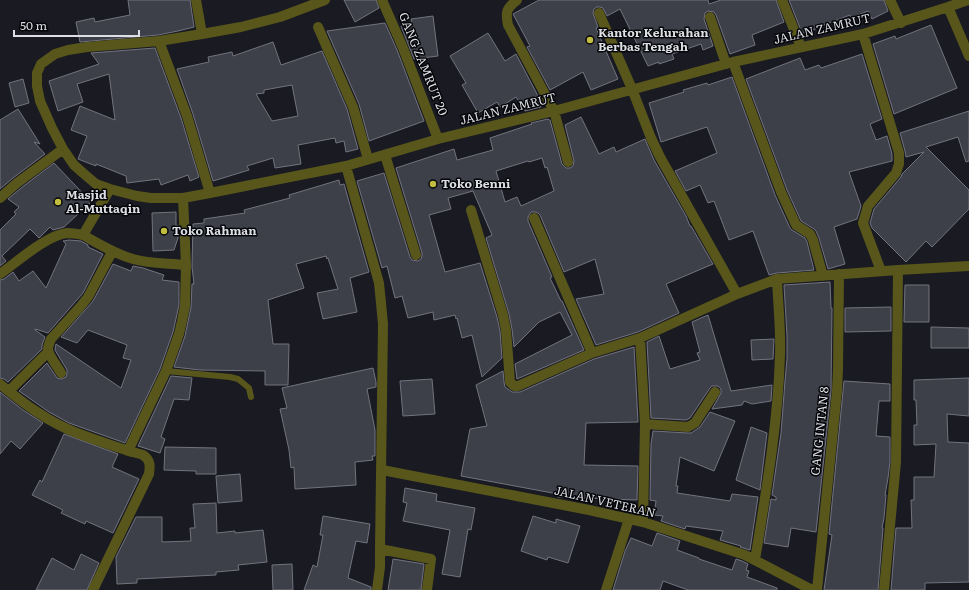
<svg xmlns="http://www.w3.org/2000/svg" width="969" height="590" viewBox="0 0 969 590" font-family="Literata,serif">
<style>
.building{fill:#3e4049;stroke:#71737e;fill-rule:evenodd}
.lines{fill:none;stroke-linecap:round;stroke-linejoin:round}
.lane{stroke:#58561b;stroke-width:6}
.street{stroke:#58561b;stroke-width:10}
.poi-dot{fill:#c1bd40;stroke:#050609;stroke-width:1.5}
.labels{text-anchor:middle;stroke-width:3;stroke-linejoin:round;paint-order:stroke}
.street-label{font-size:12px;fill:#dedfe5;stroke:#050609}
.poi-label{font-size:12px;font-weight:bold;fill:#dedfe5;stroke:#050609;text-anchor:start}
</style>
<rect width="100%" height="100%" fill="#191a22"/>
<path class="building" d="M128 0H190L194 27 178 31 158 35 80 42 76 22 94 18 95 22 130 15Z
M344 0H376L379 8 355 22Z
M539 0H708L709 4 721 0H776L784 22 752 35 755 45 730 54 716 15 714 12 708 11 705 13 704 19 713 46 703 50 701 44 672 54 674 59 659 64V62L648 66 620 9 607 16 603 8 600 7H597L594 9 593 13 598 27 596 28 618 79 591 90 583 72 550 90 527 47 530 46 513 14Z
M789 0H884L888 11 872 19 868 11 851 18 850 15 819 27V28L802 33Z
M433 16 438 56 414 59 401 26 412 23 411 19Z
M385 23 397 50 424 121 369 141 359 104 327 31Z
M931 25 957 88 894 114 873 44 895 36 896 39Z
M488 33 505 61 516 54 538 96 535 97 541 107 525 111 516 97 500 107 497 102 478 113 462 85 466 83 450 56Z
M273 42 281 65 322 51 347 109 358 149 346 152 344 141 336 143 335 138 298 145 301 164 275 168 273 158 247 166 249 170 213 181 193 114 177 69 209 62 208 57 232 52 233 56ZM292 85 298 116 272 121 256 94 264 93V90Z
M155 48 181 118 199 177 190 181 188 175 161 185 159 179 127 183 126 176 96 164V166L78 159 87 136 71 130 80 106 115 120 109 74 77 84 83 102 58 111 49 81 99 64 91 53Z
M862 54 882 119 870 124 876 140 887 136 892 154V161L849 172 861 206 857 219 834 227 845 264 828 269 819 238 816 231 814 229 801 221 787 190 746 79 800 58 805 70 819 65 821 68Z
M732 77 775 195 790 228 792 230 805 238 807 242 814 270 777 273 769 275 753 231 729 240 714 201 708 203 700 185 686 191 675 171 717 153 707 127 661 142 649 103 684 92 683 90 707 83 708 85Z
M23 79 29 103 15 107 9 83Z
M18 109 40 144 34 142 45 154 13 178 0 189V120Z
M969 111V161L966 162 958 137 926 147 969 190V209L932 247 926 241 906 262 872 228 870 223 874 209 901 177 902 174 924 152 906 157 905 151 900 133Z
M581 117 599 154 614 147 616 152 645 139 654 160 686 216 690 226H691L713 264 666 284 679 313 638 332 596 345 576 299 604 294 595 259 564 272 540 215 538 213 535 212H531L528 217V221L552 277 550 278 561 301H562L584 350 517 379 515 364 572 335 560 312 539 322 514 347 512 329 509 314 486 238 492 235 473 191 448 198 451 209 429 215 445 272 480 263 497 317 500 331 502 358 482 377 472 335 462 338 457 318 456 319 455 315 434 320 433 312 408 318 402 296 395 298 387 266 382 268 357 181 384 173 410 257 412 260 418 261 421 259 422 256V253L396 168 454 149 457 160 493 150 490 138 532 124 531 123 548 119 549 120H550L562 164 566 168H570L573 166 574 161 565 125ZM542 158 545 168 547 167 554 191 521 206 517 197 505 202 496 171 528 161 529 162Z
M54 163 91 202 64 227 53 230 50 227 39 238 30 229 2 256 6 261 0 266V230L16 214 14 212 19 207 8 199 21 188Z
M339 180 340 185 344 184 369 272 350 278 357 312 323 319 317 293 338 289 328 258 327 259 326 256 296 264 304 288 268 300 273 344H289L288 385H265V371L200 370 174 367 185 336 191 307 192 284H194L192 267 193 224 204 223V219L245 213 244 210 290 198 289 195Z
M176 212V226L178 225V238L174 250 153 251 152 213Z
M69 240 81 241 88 245V247L103 254 83 293 48 333 35 329V330L45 337 42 345V349L8 382 4 379 0 378V280L4 279 13 272 19 281 33 271 46 288 66 244 63 241Z
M113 264 131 271 133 266 143 268 164 275 162 280 179 282V305L173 332 160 369 125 443 69 423 49 412 19 391 47 363 57 378 61 379 66 377 67 373V370L55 350 56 344 121 388 131 360 123 358 127 345 88 330 77 343 61 337 93 301Z
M830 282 831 308H832L831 391 816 532 791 528 788 547 764 543 771 499 776 500V497L772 495 781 433 785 381 787 359V336L784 285Z
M905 285H929V322H904Z
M891 307V331L845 332V308Z
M708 315 731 391 772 385 771 401 752 404 744 401 742 405 712 409 721 393V389L718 386H712L710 388 690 418 686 420 651 418 647 342 659 336 670 369 700 360 697 353 700 352 692 322Z
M931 327 969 328V348H931Z
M774 339 773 359 752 360 751 340Z
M634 347 638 422 586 423 584 465 638 466 637 500 558 497V494L461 476 470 429 487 426 476 385 503 371 504 382 505 387 512 392H520L594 359Z
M373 368 376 382V387L367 389 375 430V456H372L373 460 355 462 356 485 295 489 294 467 291 468 289 450 280 409 287 408 282 388Z
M171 376 192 378 189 400 174 399 161 437 165 439 160 453 138 446Z
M969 378V416L947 414 948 442 969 443V582L925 583V590H891L896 528H912L911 500H914V477H934L936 444 914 445V425H917L916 400H914V380Z
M432 379 435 414 403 416 400 381Z
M844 381 890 384V401H879L876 436 890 437V462L888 478 885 495H886L884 518 882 528H883L878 590H824L832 535 829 534Z
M0 392 23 410 43 423 20 449 11 441 0 454Z
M710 412 735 421 714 471 680 457 676 486H678L677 493 730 501 732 494 758 497 750 550 740 547 741 546 720 540 723 531 686 526 685 529 661 521 663 516 654 515 656 501 650 500 651 444 653 431 688 433H691L700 427Z
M751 427 767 433 760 490 736 480Z
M64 434 118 454 112 467 139 479 113 533 86 521 85 524 61 513 63 510 32 495 40 480 42 482Z
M165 447 216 448V474H196V471L164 470Z
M240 474 242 501 218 503 216 476Z
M405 488 437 494 436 501 475 508 471 530 468 529 460 577 442 574 450 530 403 521 407 503 403 502Z
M216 503 217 533 235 531V533L263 530 267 562 238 565 239 570 216 572V575L137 579V583L117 584 116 557 136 517H162V542L191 541 190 528H195L193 504Z
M323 516 370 524 367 543 356 541 348 578 371 587V590H304L313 565 317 567 323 535H320Z
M533 516 556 523V519L580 526 568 563 548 557 547 560 521 551Z
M657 533 680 541 677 550 699 558V559L732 570 736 559 742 561 748 564 746 570 749 571 747 577 777 588V590H688L663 581 660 590H613L625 551 631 538 652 546Z
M81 554 99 563 87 590H36L52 558 74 570Z
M393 559 424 564 421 590H388Z
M292 564 293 590H273L272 565Z"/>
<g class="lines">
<path class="lane" d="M166 371 230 377 238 379 249 388 251 397"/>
<path class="street" d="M196 0 202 34
M325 0 280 17 241 27 202 34 159 41 87 47 68 50 55 54 41 64 37 73V86L40 101 52 128 63 149 74 165 83 173 96 184 110 189 137 196 151 198H183L210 193 346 166 438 139 554 111 733 62 863 34 948 7 968 0
M382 0 403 48 438 139
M517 0C507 8 505 11 508 25L554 111 568 162
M782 0 801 47
M890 0 901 23
M948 7 969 56
M599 13 632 89 651 138 660 157 737 294
M710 17 726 64
M318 27 353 107 368 159
M863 34 899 153V164L896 173 868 206 863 223 881 271
M159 41 187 116 210 193
M733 62 781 192 796 225 810 234 813 240 823 276
M385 155 416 255
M346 166 372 258 379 283 381 303 383 324 380 549V567L377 590
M0 198 17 183 63 149
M471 210 503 315 506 330 510 382 514 386H518L592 353 640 338 737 294 777 279 898 270
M534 218 592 353
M83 235C99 244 115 254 133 259 150 264 169 263 186 265
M0 274C17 262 47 235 67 233 72 233 78 234 83 235L110 189
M640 338 645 424 643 522
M61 373C58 367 48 355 48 349 48 345 50 342 51 339L80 307 88 297 112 252
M0 384C23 403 48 422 77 433 93 439 110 445 126 450 131 452 138 453 143 455 151 460 150 467 149 474L93 590
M9 391 48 352
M645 424 688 427 695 423 715 392
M128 451 166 371 179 334 182 321 185 306 186 265 183 198
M382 470 589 510 643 522 745 555 812 590
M380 549 431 559 427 590
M755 560C766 492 778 424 780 355 781 330 778 305 777 279
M606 590 629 519
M817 590 837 391 838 369 839 274
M884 590 896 462 898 270 969 266"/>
</g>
<g class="poi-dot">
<circle cx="590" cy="40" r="4"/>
<circle cx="433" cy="184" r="4"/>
<circle cx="58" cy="202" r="4"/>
<circle cx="164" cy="231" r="4"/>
</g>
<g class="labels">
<g class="street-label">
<text transform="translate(822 29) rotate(-13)" y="4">JALAN ZAMRUT</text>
<text transform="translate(423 64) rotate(68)" y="4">GANG ZAMRUT 20</text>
<text transform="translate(508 109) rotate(-14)" y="4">JALAN ZAMRUT</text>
<text transform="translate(820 431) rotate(-84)" y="4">GANG INTAN 8</text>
<text transform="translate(605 502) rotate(13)" y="4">JALAN VETERAN</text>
</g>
<g class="poi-label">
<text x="598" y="37">Kantor Kelurahan<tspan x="598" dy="14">Berbas Tengah</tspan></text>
<text x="441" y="188">Toko Benni</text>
<text x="66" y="199">Masjid<tspan x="66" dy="14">Al-Muttaqin</tspan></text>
<text x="172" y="235">Toko Rahman</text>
</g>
</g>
<path d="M14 30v6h125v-6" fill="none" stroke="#dedfe5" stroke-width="2"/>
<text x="20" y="30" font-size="12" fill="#dedfe5" stroke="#050609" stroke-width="3" paint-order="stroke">50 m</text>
</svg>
